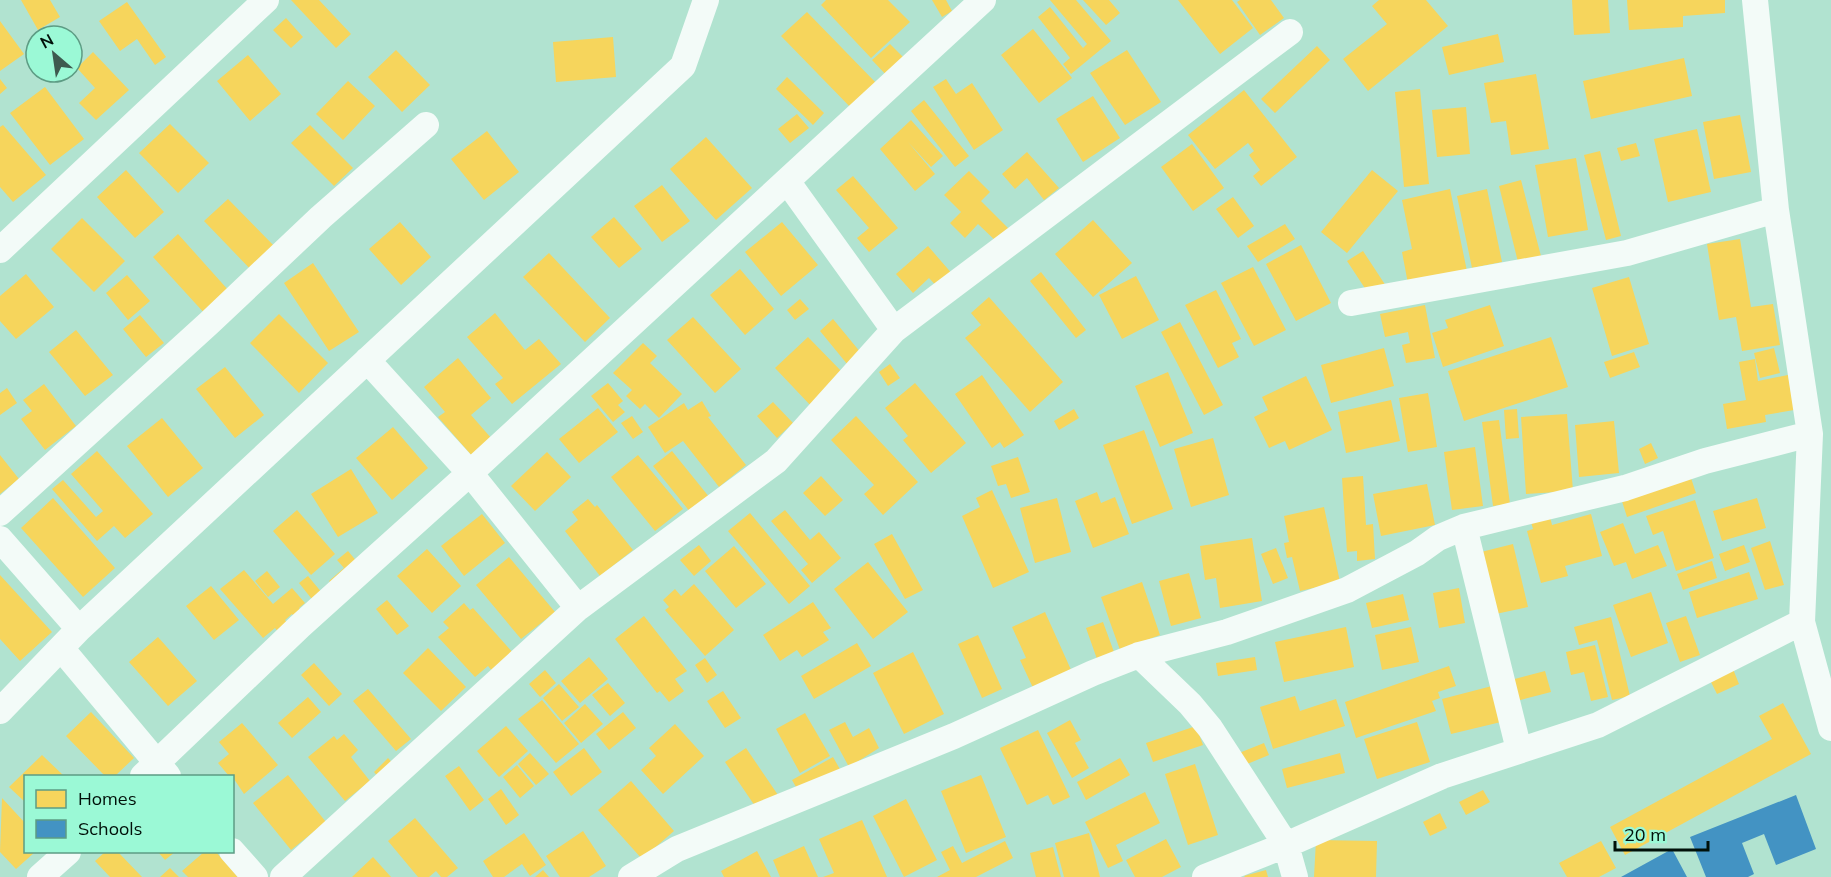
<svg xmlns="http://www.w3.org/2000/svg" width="1831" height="877" viewBox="0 0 1831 877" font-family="Mulish,sans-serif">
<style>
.homes{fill:#f6d55c}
.schools{fill:#4393c3}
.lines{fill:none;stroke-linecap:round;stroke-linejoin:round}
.minor{stroke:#f3fbf8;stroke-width:26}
</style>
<rect width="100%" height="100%" fill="#b1e3d0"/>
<path class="homes" d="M21 0H50L60 17 38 30Z
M291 0H319L351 34 336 48Z
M826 0H888L910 22 871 58 821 5Z
M932 0H946L952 11 942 17Z
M1050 0H1076L1111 41 1071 74 1063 64 1070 58 1038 17 1050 7 1083 48 1087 44Z
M1083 0H1109L1120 13 1106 25Z
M1178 0H1232L1253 28 1220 54Z
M1240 0H1271L1284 18 1260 35 1237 2Z
M1379 0H1426L1448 26 1368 91 1343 59 1387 24 1372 6Z
M1572 0H1608L1610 33 1574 35Z
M1627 0H1725V13L1683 16V27L1629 30Z
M127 2 166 57 155 65 137 39 120 51 99 21Z
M807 12 879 86 854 111 781 36Z
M286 18 303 37 291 48 273 30Z
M0 21 24 54 0 71Z
M1033 29 1072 78 1039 103 1001 55Z
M1498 34 1504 62 1449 75 1442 47Z
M613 37 616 77 556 82 553 42Z
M890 44 907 61 889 78 872 60Z
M1317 46 1330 60 1275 113 1261 99Z
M396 50 430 85 402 112 368 77Z
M1127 50 1161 102 1125 125 1090 73Z
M93 52 129 90 96 120 79 103 95 88 77 68Z
M248 55 281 94 250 121 217 81Z
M1684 58 1692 96 1591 119 1583 81Z
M1536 74 1549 149 1511 155 1506 121 1491 123 1484 83Z
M787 77 824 113 813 125 776 89Z
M0 79 7 88 0 94Z
M946 79 956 94 972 83 1003 130 974 150 933 87Z
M348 81 375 106 343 140 316 114Z
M45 87 84 139 50 165 10 113Z
M1420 89 1429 184 1404 187 1395 92Z
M1244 90 1297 157 1261 186 1253 176 1260 170 1249 155 1254 151 1248 143 1215 169 1188 135Z
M1093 96 1120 138 1083 162 1056 119Z
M924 100 969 156 955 167 911 111Z
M1466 107 1470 154 1437 157 1432 110Z
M797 114 809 128 790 143 778 129Z
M1740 115 1751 172 1714 179 1703 122Z
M911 120 943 156 931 167 908 142 935 174 915 191 880 149Z
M170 124 209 163 178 193 139 153Z
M3 125 46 175 13 202 0 187V127Z
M310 125 353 168 334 186 291 143Z
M1697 129 1711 192 1668 202 1654 139Z
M487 131 519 172 484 200 451 159Z
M706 137 752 188 716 220 670 169Z
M1636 143 1640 156 1621 161 1617 148Z
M1192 144 1224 188 1193 211 1161 167Z
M1600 151 1621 236 1606 240 1584 155Z
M1027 152 1059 188 1044 200 1027 178 1015 189 1002 174Z
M1576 158 1588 230 1548 237 1535 165Z
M126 170 164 212 135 238 97 197Z
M1372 170 1398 191 1347 253 1321 232Z
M969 171 990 192 981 201 1012 232 999 244 978 224 965 238 950 223 961 212 944 195Z
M853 176 898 228 869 252 857 238 869 228 836 190Z
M1521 180 1541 256 1518 262 1499 186Z
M662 185 690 221 662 242 634 206Z
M1450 189 1468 276 1409 289 1402 252 1412 249 1402 200Z
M1487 189 1502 262 1472 268 1457 196Z
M1233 197 1254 226 1238 238 1216 209Z
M228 199 279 251 255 274 204 221Z
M614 217 642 249 619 268 591 237Z
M82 218 125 261 94 292 51 249Z
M1093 220 1132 263 1093 297 1055 254Z
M400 222 431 257 401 285 369 249Z
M782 222 818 265 781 296 745 252Z
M1285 224 1295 239 1258 262 1247 246Z
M178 234 230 292 206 315 153 257Z
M1740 239 1751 307 1773 304 1780 345 1742 351 1736 317 1719 320 1707 244Z
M1301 245 1331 303 1296 321 1266 264Z
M928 246 954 276 939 289 929 278 913 293 896 274Z
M1363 251 1386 286 1370 296 1347 261Z
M549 253 610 318 585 342 523 277Z
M313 263 359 332 329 351 284 283Z
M1253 267 1286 330 1254 346 1221 283Z
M740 269 774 309 745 335 710 295Z
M1041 272 1086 330 1076 338 1030 281Z
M26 274 54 307 16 339 0 321V296Z
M127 275 150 301 128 320 106 293Z
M1136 276 1159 320 1122 339 1099 295Z
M1629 277 1649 344 1612 356 1592 288Z
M1216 290 1241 339 1232 343 1239 357 1218 368 1185 305Z
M989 297 1063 382 1030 412 965 338 981 325 971 313Z
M800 299 809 309 795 320 787 310Z
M1425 305 1435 358 1406 363 1402 345 1410 343 1408 332 1385 337 1380 314Z
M1490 305 1504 346 1443 367 1432 333 1448 328 1445 320Z
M495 313 525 350 539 339 561 364 512 404 495 384 503 378 467 337Z
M279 314 328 363 299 393 250 343Z
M140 315 164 343 146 357 123 329Z
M693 317 741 369 715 393 667 340Z
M833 319 866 359 852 370 820 331Z
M1180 322 1223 405 1204 415 1161 332Z
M76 330 113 375 85 396 49 352Z
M808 337 846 376 812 407 775 368Z
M1551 337 1568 387 1464 421 1448 371Z
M643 343 657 356 650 363 682 394 659 418 645 404 640 409 626 396 632 390 613 373Z
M1384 348 1394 386 1331 403 1321 365Z
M1774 348 1780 373 1760 378 1754 353Z
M1634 352 1640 367 1610 378 1604 362Z
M458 358 491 398 471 415 492 439 472 456 438 417 445 412 424 387Z
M1755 359 1758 381 1788 375 1794 410 1765 415 1766 422 1727 429 1723 404 1746 400 1739 362Z
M890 364 900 378 888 386 879 372Z
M225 367 264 415 235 438 196 389Z
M1168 372 1193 433 1160 447 1135 386Z
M982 375 1024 435 1004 448 1000 442 992 448 955 394Z
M1306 376 1332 430 1289 450 1285 441 1269 448 1254 417 1268 410 1262 397Z
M608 383 623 401 618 405 625 412 613 422 591 396Z
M915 383 966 443 931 473 903 440 908 436 885 408Z
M44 384 76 426 45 450 21 419 32 411 23 400Z
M7 388 17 403 0 415V393Z
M1428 393 1437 447 1408 452 1399 398Z
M1391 400 1400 441 1346 453 1338 412Z
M702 401 711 416 708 417 746 465 719 487 683 441 665 453 648 427 684 403 688 410Z
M773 402 793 423 777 438 757 416Z
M598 408 618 432 579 463 559 439Z
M1074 409 1079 418 1059 430 1054 421Z
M1517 409 1519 438 1506 439 1504 410Z
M1567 414 1573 491 1526 494 1521 417Z
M632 416 643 432 633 439 621 423Z
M856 416 918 482 883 515 864 494 874 485 831 440Z
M162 418 203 468 168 497 127 446Z
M1499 420 1510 504 1493 506 1482 422Z
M1614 421 1619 473 1579 477 1575 425Z
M393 427 428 468 392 500 356 458Z
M1144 430 1173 509 1132 524 1103 445Z
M1213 438 1229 495 1191 507 1174 449Z
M1651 443 1658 458 1645 464 1639 449Z
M1475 447 1483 506 1452 510 1444 452Z
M97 451 153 514 125 538 114 526 97 541 52 489 63 480 96 517 103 511 71 474Z
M672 451 714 503 695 518 653 466Z
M547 452 571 477 535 511 511 486Z
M0 455 19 479 0 494Z
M638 455 683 509 655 531 611 477Z
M1018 457 1030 492 1011 498 1006 484 998 486 991 466Z
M351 469 378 513 338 537 311 494Z
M1689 472 1696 493 1627 517 1620 495Z
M821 476 843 500 825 516 803 493Z
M1363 476 1366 525 1373 524 1375 559 1357 561V551L1347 552 1342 478Z
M1427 484 1435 525 1381 536 1373 494Z
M992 490 1029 572 993 588 962 516 980 507 976 498Z
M1097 492 1101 503 1115 497 1129 534 1093 548 1075 501Z
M53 498 115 568 83 597 21 528Z
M1057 498 1071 552 1035 563 1020 508Z
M1757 498 1766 528 1722 541 1713 511Z
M588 499 595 507 597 505 633 550 600 576 565 531 578 520 572 512Z
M1695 500 1714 558 1676 571 1663 531 1653 535 1646 516Z
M1324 507 1340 582 1300 591 1292 557 1287 558 1284 543 1289 542 1284 516Z
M297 510 335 554 311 575 273 531Z
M785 510 810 540 819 532 841 558 812 583 801 570 808 564 771 521Z
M750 513 810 586 789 604 728 531Z
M482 514 505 543 464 576 441 546Z
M1591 514 1602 556 1565 566 1568 576 1541 583 1527 531 1533 529 1531 522 1550 517 1552 525Z
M1623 523 1635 554 1658 545 1667 566 1632 579 1626 562 1614 566 1600 532Z
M892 534 923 590 905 599 874 544Z
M1252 538 1262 601 1220 608 1216 578 1205 580 1200 546Z
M1770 541 1784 585 1765 590 1751 548Z
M1513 544 1528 607 1491 615 1477 553Z
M699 545 711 561 694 576 680 560Z
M1744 545 1750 562 1725 571 1719 554Z
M734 546 766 584 736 608 705 571Z
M1276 548 1288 578 1273 584 1261 554Z
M427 549 461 586 432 613 397 576Z
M348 551 363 569 338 591 329 581 344 568 337 560Z
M509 557 555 612 521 639 476 585Z
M1712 561 1717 578 1683 590 1677 574Z
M868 562 908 612 873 639 834 589Z
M244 570 273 604 292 588 305 603 299 608 304 613 297 620 292 614 285 620 289 625 279 633 275 628 263 638 220 589Z
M267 571 280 587 268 597 255 581Z
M1749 572 1758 599 1697 618 1689 592Z
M1189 573 1201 618 1171 626 1159 581Z
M0 575 52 632 20 661 0 639Z
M308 576 328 600 319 608 299 583Z
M1142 582 1160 635 1120 650 1101 597Z
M694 584 734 630 705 656 665 610 669 607 663 600 675 589 681 596Z
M211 586 239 620 214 640 186 606Z
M1459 588 1465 623 1439 628 1433 593Z
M1651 592 1668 643 1631 657 1613 605Z
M1403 594 1409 620 1372 628 1366 603Z
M387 600 409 626 397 635 376 609Z
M813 602 831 628 823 632 829 640 802 657 797 650 780 661 763 635Z
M464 603 470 610 473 608 515 655 494 673 488 666 475 677 438 637 449 628 443 622Z
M1045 612 1072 672 1034 690 1020 660 1026 658 1012 627Z
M644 616 687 671 675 679 684 691 669 702 660 691 657 693 615 639Z
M1686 616 1700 655 1680 662 1666 623Z
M1611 617 1630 696 1612 700 1597 640 1579 645 1574 627Z
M1103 622 1114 652 1097 659 1086 628Z
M1346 627 1354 667 1284 682 1275 642Z
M1411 627 1419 662 1382 670 1375 635Z
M978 635 1002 689 982 698 958 644Z
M158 637 197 681 168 706 129 662Z
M857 643 871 666 814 699 801 676Z
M1595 645 1608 697 1591 701 1584 672 1571 675 1566 652Z
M428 648 466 687 441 711 403 673Z
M913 652 944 714 904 734 873 673Z
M589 657 608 679 580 703 561 681Z
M1255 657 1257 670 1218 676 1216 663Z
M705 658 717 675 707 683 695 665Z
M314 663 342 694 329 706 301 675Z
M1449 666 1456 686 1438 692 1440 698 1432 701 1436 711 1356 738 1345 702Z
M1733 669 1739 684 1717 694 1710 680Z
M545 670 556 683 540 697 529 684Z
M1545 671 1551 692 1513 702 1507 681Z
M608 683 625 703 610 716 592 695Z
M559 684 579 707 562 721 543 698Z
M1492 686 1501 722 1451 734 1442 699Z
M368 689 411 739 396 751 353 701Z
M723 691 741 718 725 728 707 701Z
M1295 696 1300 711 1336 699 1345 726 1273 749 1260 707Z
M308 697 321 712 292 738 278 723Z
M542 700 579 744 556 763 518 719Z
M1783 703 1811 754 1625 855 1610 827 1772 739 1759 716Z
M585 704 603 724 581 743 564 723Z
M91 712 134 758 115 776H105L66 736Z
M623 712 636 728 609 750 596 734Z
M805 713 830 756 800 773 776 729Z
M1070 720 1081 740 1075 743 1089 768 1072 778 1047 733Z
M845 722 853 737 869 728 879 748 849 767 829 730Z
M1417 722 1430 762 1377 779 1364 739Z
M242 723 278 765 244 794 232 776H229L218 763 229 754 219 742Z
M675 724 704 756 663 794 641 770 656 756 649 748Z
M506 726 528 751 499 777 477 751Z
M1196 726 1203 745 1153 762 1146 743Z
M1038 730 1070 797 1053 805 1048 795 1027 805 1000 748Z
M344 734 358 750 351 757 370 781 345 801 308 757 334 736 337 740Z
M1264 743 1269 755 1240 767 1234 755Z
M584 748 602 772 571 796 553 772Z
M746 748 778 795 757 809 725 762Z
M530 753 549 774 536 785 518 764Z
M1340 753 1345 773 1287 788 1282 769Z
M42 755 64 776H26V803L9 787Z
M833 757 841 771 800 794 792 780Z
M388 758 397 768 382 781 374 772Z
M1120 758 1130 775 1086 800 1077 782Z
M1195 764 1218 835 1188 845 1165 774Z
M517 765 534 786 520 798 503 777Z
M459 766 484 800 470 811 445 776Z
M288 775 326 822 291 850 253 803Z
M981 775 1006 837 966 853 941 791Z
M631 781 674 831 642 859 598 810Z
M501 789 519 815 506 825 488 799Z
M1483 790 1490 802 1466 815 1459 802Z
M1145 792 1160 823 1116 845 1123 861 1108 868 1085 822Z
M2 798 26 824V852H35L16 869 0 852Z
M906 799 937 860 904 877 873 816Z
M1440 813 1447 828 1430 836 1423 822Z
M415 818 458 868 447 877H441L436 871 429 877H418L388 841Z
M862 820 887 877H823L834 873 819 839Z
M583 831 606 866 589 877H560L546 856Z
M524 833 546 865 530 876 522 864 504 877H493L483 861Z
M1089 833 1100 877H1064L1055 843Z
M1166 839 1181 867 1162 877H1135L1126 860Z
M1316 840 1377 841 1376 877H1314Z
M1005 841 1013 858 976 877H937L950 870 941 852 953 846 962 863Z
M1601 841 1616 868 1599 877H1567L1559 863Z
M804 846 818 877H780L773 860Z
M1053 847 1061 877H1036L1030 853Z
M757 851 771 877H724L721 871Z
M105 852H118L142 877H110L95 861Z
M158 852H175L165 860Z
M204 852H216L238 877H188L182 871Z
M373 857 391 877H352Z
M170 868 179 877H160Z
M543 870 549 877H535Z
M1266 870 1268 877H1245L1244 876Z"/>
<path class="schools" d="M1796 795 1816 849 1776 865 1764 834 1742 843 1754 874 1748 877H1706L1690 837Z
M1672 849 1687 877H1621Z"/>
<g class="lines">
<path class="minor" d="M1755 0 1776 210
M787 181 894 330
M0 250 266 0
M1351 303 1627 253 1776 210 1810 434 1802 622 1831 728
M367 360 470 473 578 608
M0 513 209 323 321 217 426 125
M1464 527 1519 750
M0 539 79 629
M61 648 168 776
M1139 655 1190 704 1210 728 1286 845 1295 877
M0 711 79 629 683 66 706 0
M143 776 300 626 470 473 983 0
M232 851 255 877
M40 877 68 852
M283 877 578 608 776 461 894 330 1290 32
M631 877 677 849 954 736 1093 673 1139 655 1227 632 1347 590 1417 553 1438 538 1464 527 1625 488 1705 461 1810 434
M1205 877 1286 845 1442 776 1598 725 1802 622"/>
</g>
<rect x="24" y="775" width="210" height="78" fill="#9bf9d6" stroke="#5d9c84" stroke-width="1.5"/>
<rect x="36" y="790" width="30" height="18" fill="#f6d55c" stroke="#5d9c84" stroke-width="1.5"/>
<text x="78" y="805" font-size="18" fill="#001009">Homes</text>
<rect x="36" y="820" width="30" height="18" fill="#4393c3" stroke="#5d9c84" stroke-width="1.5"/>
<text x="78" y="835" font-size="18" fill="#001009">Schools</text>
<g transform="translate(54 54) rotate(331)"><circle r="28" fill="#9bf9d6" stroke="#5d9c84" stroke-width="1.5"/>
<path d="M0-4.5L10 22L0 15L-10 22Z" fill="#3e5a4f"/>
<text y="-9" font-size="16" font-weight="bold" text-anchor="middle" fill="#001009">N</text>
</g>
<path d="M1615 841v9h93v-9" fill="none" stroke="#001009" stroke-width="3"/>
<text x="1624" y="841" font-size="18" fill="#001009" stroke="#9bf9d6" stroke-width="4.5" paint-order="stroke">20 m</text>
</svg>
